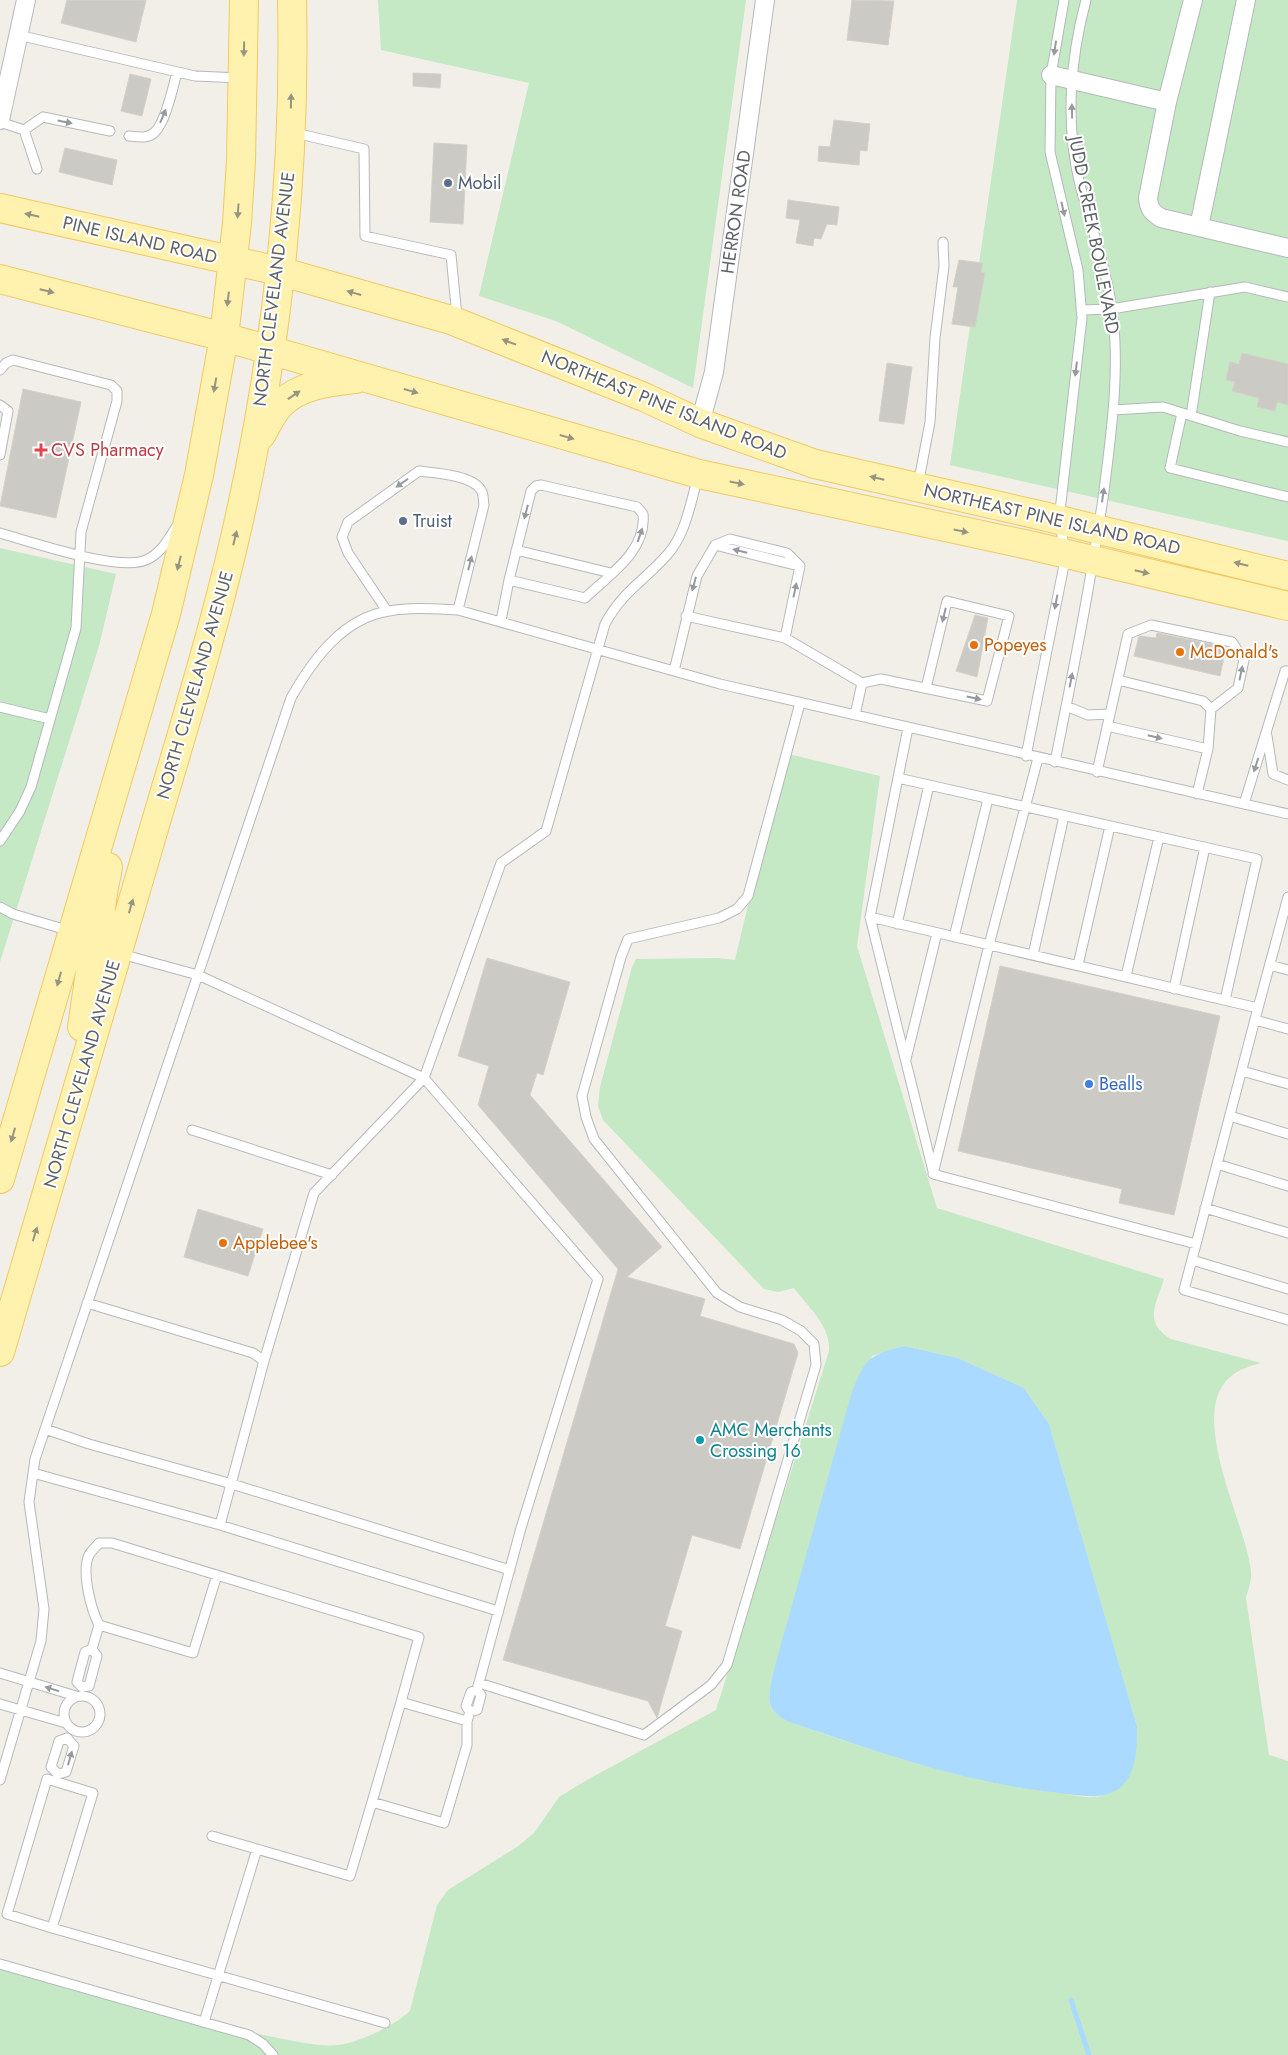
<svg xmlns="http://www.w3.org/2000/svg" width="1288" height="2055" viewBox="0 0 1288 2055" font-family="Jost,sans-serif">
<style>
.green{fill:#c5e8c5;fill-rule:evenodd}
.water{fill:#aadaff}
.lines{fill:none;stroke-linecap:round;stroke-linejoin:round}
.stream{stroke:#aadaff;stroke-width:5}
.building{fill:#cccac5;stroke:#d6d1c6}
.lane-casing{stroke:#b5b8bc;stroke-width:11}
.street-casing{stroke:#b5b8bc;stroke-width:20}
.primary-casing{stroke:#f2c960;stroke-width:30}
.lane{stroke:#fff;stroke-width:9}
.street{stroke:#fff;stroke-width:18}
.primary{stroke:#fff2af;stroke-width:28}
.oneway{fill:#979a9d}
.oneway2{fill:#979581}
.service-dot{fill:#5c6f8a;stroke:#fff;stroke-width:2}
.health-dot{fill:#e0444e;stroke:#fff;stroke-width:2}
.food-dot{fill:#e8710a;stroke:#fff;stroke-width:2}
.shop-dot{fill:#3f7fe0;stroke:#fff;stroke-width:2}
.culture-dot{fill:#0f9aa8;stroke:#fff;stroke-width:2}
.labels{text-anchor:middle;stroke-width:4;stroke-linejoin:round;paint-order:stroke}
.service-label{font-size:18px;fill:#4e5e75;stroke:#fff;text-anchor:start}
.street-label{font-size:18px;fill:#5f6368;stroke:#fff}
.health-label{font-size:18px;fill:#be3a42;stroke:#fff;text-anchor:start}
.food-label{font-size:18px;fill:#c56008;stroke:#fff;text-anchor:start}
.shop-label{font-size:18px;fill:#366cbe;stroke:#fff;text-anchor:start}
.culture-label{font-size:18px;fill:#0d838f;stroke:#fff;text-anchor:start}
</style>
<rect width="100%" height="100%" fill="#f1efe8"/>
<path class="green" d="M378 0H746L693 388 556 321 479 296 529 83 381 50Z
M1017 0H1288V541L950 465Z
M0 548 116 574 99 646 0 962Z
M784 753 880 776 857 946 937 1208 1164 1279C1156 1305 1143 1322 1171 1339L1261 1363C1250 1366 1239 1369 1230 1377 1186 1415 1247 1525 1251 1572 1252 1580 1248 1590 1246 1598L1269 1755 1288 1761V2055H0V1966C83 1989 165 2013 249 2032 271 2036 318 2048 339 2045 360 2042 394 2026 410 2011L437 1905 448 1890 517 1847 534 1833 559 1797 587 1780 716 1710 829 1351C831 1326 808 1307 794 1288L778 1292 764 1289 603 1120 598 1106 600 1087 632 967 636 959 718 958 735 960ZM904 1346 958 1358 1024 1388 1049 1424 1137 1726C1136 1759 1135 1779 1102 1795 1093 1800 1072 1795 1061 1793 964 1783 881 1753 789 1722 764 1710 768 1697 773 1673L872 1356Z"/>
<path class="water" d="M904 1346 958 1358 1024 1388 1049 1424 1137 1726C1137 1748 1137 1779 1115 1791 1098 1800 1077 1795 1059 1793 963 1783 879 1752 789 1722 764 1710 768 1697 773 1673L851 1395C864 1360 868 1355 904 1346Z"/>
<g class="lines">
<path class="stream" d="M1071 2000 1089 2055"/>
</g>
<path class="building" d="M67 0H146L136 42 61 23Z
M852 0 894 1 888 45 847 40Z
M413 73 441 74 440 88 413 86Z
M130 74 151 79 142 116 121 111Z
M834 120 870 124 867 151 860 150 859 165 818 161 819 146 830 147Z
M434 143 467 145 463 224 430 222Z
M65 148 117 160 112 185 59 172Z
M788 200 839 207 837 225 827 224 821 239 814 238 813 246 796 243 800 220 786 218Z
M959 260 983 263 981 272 985 273 975 327 952 324 958 287H953Z
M1242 353 1288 364V405L1277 402 1275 411 1257 407 1259 398 1232 391 1235 382 1226 380 1230 362 1239 364Z
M887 363 912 367 904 424 879 421Z
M23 389 81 402 56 518 0 506Z
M975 615 988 618 977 677 956 671Z
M1157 633 1226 647 1220 676 1134 656 1139 636 1156 638Z
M487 958 570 982 543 1075 537 1073 530 1095 662 1247 627 1277 705 1299 700 1316 794 1344 798 1353 740 1549 692 1535 665 1626 682 1631 657 1718 648 1701 503 1660 618 1269 478 1105 489 1066 458 1056Z
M1000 966 1220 1016 1174 1215 1119 1203 1122 1189 958 1151Z
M198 1209 263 1229 248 1276 184 1257Z"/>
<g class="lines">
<g class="lane-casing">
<path id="lane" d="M18 35 195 76 240 78
M0 122 24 130 37 169
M24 130 43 117 110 131
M295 133 364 149 365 236 451 255 457 317
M129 136C138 137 148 139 155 132 166 121 173 87 177 72
M1081 310 1111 309 1245 287 1288 297
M0 370 6 363 13 360 111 385 117 391V401L81 532 76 628 31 787 20 811 0 841
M0 405 8 411 0 455
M1113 410 1163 407 1240 431 1288 442
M1182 413 1170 468 1288 497
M1191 416 1210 292
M918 485 930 422 935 338 944 266 943 242
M0 533C31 542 119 572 146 560 162 553 168 539 177 526
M715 545 799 566
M516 550 611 573
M387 611 348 553 342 537 348 522 419 471C436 473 472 475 481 490 484 494 483 501 484 505L458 610
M686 616 785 638 862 683
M501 621 509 580 585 598C609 575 647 551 643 514L637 507 541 485 536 486 531 491 509 580
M674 671 697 576 715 545 730 539 787 553 800 566 785 638
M1118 680 1203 701 1211 709
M1066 706 1088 715 1110 714
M0 707 50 719
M855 715 862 683 881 679 987 701 1009 616 947 601 926 688
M1107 726 1208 749
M908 728 870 917 1258 1008 1184 1290 1288 1320
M1267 736 1273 774 1288 780
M1026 756 1066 555 1059 520 1082 318 1078 270 1050 152 1051 75 1064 0
M1055 762C1073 672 1091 582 1104 491 1110 442 1117 393 1115 344 1114 289 1094 237 1080 185 1065 125 1070 59 1086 0
M1097 772 1128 634 1151 625 1232 642 1244 660 1238 688 1211 709 1208 749 1197 794
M898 778 1257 859 1225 1000
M1244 804 1285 671H1288
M0 907 13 914 70 931
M870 917 933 1171
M897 924 929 785
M954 937 988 799
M121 954 198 975 424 1078 314 1193 264 1361 220 1525
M1033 955 1064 816
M1078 965 1110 826
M1270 965 1288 970
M1126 976 1159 837
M1174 989 1205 847
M1258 1008 1288 897
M1255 1020 1288 1029
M906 1059 937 933
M1242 1071 1288 1084
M1230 1116 1288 1134
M192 1130 332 1175
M1217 1164 1288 1186
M933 1174 989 945 1038 758
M933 1174 1196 1244
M1205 1208 1288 1233
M1192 1260 1288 1289
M87 1303 253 1353 264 1361
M45 1429 89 1444 232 1484 510 1570
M33 1473 220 1525 498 1611
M217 1575 193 1653 99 1625C91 1609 81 1572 89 1555 91 1551 96 1547 99 1543H112L419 1637 401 1702
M0 1673 76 1696
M479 1683 644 1735 711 1685 727 1665 816 1365 814 1344 801 1331 782 1320 740 1307 717 1293 594 1139 586 1117 582 1096 621 957 628 939 719 918 737 909 748 896 800 703
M82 1687 89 1686 97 1656 92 1649 99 1625
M82 1687 77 1682 85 1652 92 1649
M64 1714a18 18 0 1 1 36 0a18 18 0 1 1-36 0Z
M0 1704 66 1723
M470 1712 477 1710 481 1695 477 1690
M58 1774 66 1772 74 1746 67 1738
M58 1774 51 1767 59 1741 67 1738
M0 1780 41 1641 44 1609 29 1502 35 1459 291 698C312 661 342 618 389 611 412 607 435 609 458 610L720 684 1288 814
M372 1802 401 1702 467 1721 470 1712 466 1706 471 1692 477 1690 521 1528 598 1279 424 1078 501 863 546 831 605 624C622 592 644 581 667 555 686 534 690 504 698 477
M212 1836 350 1876 372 1802 444 1823 467 1745V1721
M52 1928 93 1793 47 1779 7 1914 52 1928 385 2023
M0 1964 249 2035 263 2044 273 2055
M204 2022 257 1849"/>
</g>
<g class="street-casing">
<path id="street" d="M1193 0 1167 102 1148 198C1149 209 1152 212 1161 218L1288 248
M1051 75 1167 102
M0 120 26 0
M1199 227 1246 0
M700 423 714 372 765 0"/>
</g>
<g class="primary-casing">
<path id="primary" d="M0 208 279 271 451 320 644 397 700 423 815 464 1039 515 1288 576
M0 279 224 337 699 474 1033 546 1288 606
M261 435C267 425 272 413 280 405 299 385 329 382 356 379
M108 867C103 896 90 933 118 953
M73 932 85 945 91 965 82 1027
M0 1179 166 614 199 475 224 337 237 223 241 161 244 0
M0 1352C49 1187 98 1022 146 856 178 745 214 633 239 520 277 350 296 174 292 0"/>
</g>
<use href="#lane" class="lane"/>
<use href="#street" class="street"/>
<use href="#primary" class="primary"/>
</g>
<defs><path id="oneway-solid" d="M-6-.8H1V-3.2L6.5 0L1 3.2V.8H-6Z" transform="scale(1.25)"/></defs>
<g class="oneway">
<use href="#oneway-solid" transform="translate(1055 48) rotate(98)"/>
<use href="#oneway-solid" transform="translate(1072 111) rotate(-91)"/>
<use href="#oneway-solid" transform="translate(163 116) rotate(-67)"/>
<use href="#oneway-solid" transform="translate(65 122) rotate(11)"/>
<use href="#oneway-solid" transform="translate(1063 209) rotate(77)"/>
<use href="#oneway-solid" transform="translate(1076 369) rotate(97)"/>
<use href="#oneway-solid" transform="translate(402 483) rotate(145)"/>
<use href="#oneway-solid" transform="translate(1103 495) rotate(-82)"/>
<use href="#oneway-solid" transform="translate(526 512) rotate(105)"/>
<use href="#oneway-solid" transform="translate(640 535) rotate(-71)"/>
<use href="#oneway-solid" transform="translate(740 551) rotate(-166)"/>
<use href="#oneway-solid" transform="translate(470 563) rotate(-76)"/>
<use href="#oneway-solid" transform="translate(694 584) rotate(105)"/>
<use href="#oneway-solid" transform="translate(795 590) rotate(-78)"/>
<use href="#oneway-solid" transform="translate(1056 602) rotate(101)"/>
<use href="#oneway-solid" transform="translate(944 615) rotate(104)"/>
<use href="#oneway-solid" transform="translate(1241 673) rotate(-78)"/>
<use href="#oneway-solid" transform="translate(1071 680) rotate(-79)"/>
<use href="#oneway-solid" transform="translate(974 698) rotate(12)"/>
<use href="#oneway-solid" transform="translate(1155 737) rotate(13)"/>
<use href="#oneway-solid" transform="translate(1256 765) rotate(108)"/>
<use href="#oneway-solid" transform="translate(52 1689) rotate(-162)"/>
<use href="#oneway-solid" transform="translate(70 1758) rotate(-74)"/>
</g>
<g class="oneway2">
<use href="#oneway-solid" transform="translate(244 49) rotate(91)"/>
<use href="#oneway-solid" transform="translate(291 101) rotate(-89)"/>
<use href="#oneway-solid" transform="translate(238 211) rotate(94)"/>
<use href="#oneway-solid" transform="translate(32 215) rotate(-167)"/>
<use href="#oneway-solid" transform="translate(47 291) rotate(14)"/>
<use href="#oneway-solid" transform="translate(354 293) rotate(-164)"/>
<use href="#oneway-solid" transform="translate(228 299) rotate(97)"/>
<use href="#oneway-solid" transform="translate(509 342) rotate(-159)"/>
<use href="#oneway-solid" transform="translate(215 385) rotate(100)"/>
<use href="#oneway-solid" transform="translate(411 391) rotate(16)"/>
<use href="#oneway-solid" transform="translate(294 395) rotate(-34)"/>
<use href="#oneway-solid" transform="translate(567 437) rotate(16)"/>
<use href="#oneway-solid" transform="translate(877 478) rotate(-167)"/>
<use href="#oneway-solid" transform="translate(737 483) rotate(12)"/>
<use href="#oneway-solid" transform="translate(961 531) rotate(12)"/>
<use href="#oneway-solid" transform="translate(235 538) rotate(-76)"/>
<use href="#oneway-solid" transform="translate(179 563) rotate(104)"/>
<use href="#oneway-solid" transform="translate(1241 564) rotate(-166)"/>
<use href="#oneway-solid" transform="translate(1142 572) rotate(13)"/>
<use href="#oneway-solid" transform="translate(131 906) rotate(-74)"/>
<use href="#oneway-solid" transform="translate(59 979) rotate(106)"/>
<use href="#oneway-solid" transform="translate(13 1135) rotate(106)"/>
<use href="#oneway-solid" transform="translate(35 1234) rotate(-73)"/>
</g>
<g class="service-dot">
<circle cx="448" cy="183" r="5"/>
<circle cx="403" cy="521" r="5"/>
</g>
<path class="health-dot" d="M38.5 442.5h5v5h5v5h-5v5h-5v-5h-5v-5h5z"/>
<g class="food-dot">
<circle cx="974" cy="645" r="5"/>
<circle cx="1180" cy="652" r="5"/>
<circle cx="223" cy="1243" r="5"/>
</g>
<circle class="shop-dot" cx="1089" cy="1084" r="5"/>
<circle class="culture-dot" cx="700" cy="1440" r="5"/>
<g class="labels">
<g class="service-label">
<text x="458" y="189">Mobil</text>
<text x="413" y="527">Truist</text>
</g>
<g class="street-label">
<text transform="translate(736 212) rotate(-82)" y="6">HERRON ROAD</text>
<text transform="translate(1094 235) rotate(79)" y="6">JUDD CREEK BOULEVARD</text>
<text transform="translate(140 240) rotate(13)" y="6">PINE ISLAND ROAD</text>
<text transform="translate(274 289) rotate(-83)" y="6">NORTH CLEVELAND AVENUE</text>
<text transform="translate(664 405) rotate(22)" y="6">NORTHEAST PINE ISLAND ROAD</text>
<text transform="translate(1052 519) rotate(13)" y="6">NORTHEAST PINE ISLAND ROAD</text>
<text transform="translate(195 685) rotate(-74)" y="6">NORTH CLEVELAND AVENUE</text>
<text transform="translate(82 1074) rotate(-74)" y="6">NORTH CLEVELAND AVENUE</text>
</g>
<g class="health-label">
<text x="51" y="456">CVS Pharmacy</text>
</g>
<g class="food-label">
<text x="984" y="651">Popeyes</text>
<text x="1190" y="658">McDonald's</text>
<text x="233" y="1249">Applebee's</text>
</g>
<g class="shop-label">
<text x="1099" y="1090">Bealls</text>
</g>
<g class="culture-label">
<text x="710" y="1436">AMC Merchants<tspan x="710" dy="21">Crossing 16</tspan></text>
</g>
</g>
</svg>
